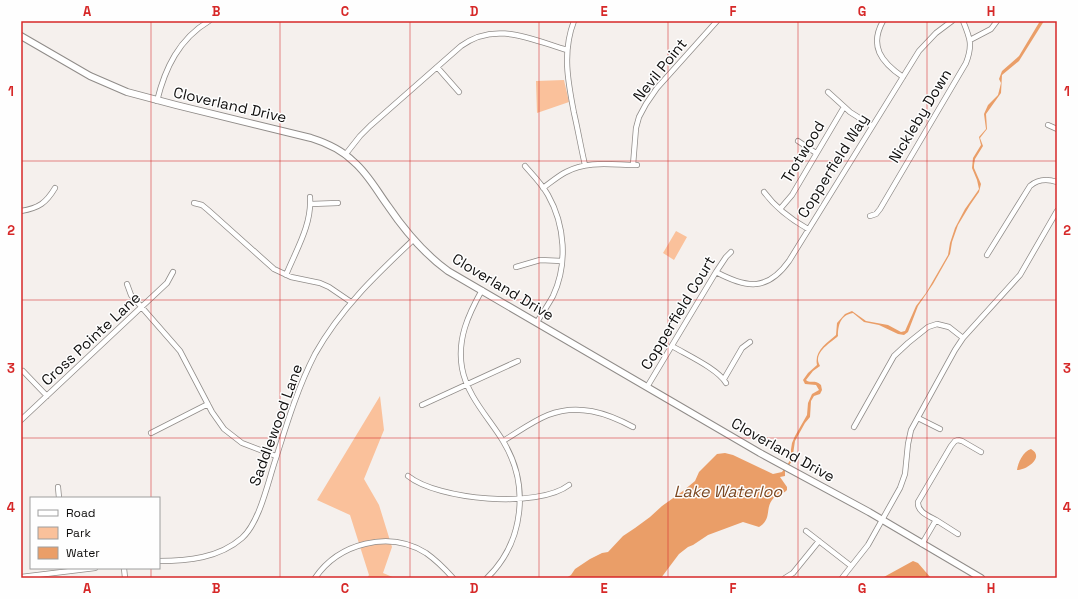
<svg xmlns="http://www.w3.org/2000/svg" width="1078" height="599" viewBox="0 0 1078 599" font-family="'Space Grotesk',sans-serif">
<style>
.green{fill:#fac19b}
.water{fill:#ea9e68}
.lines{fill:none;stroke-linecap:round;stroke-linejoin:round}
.minor-casing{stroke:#908c89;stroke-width:6}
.secondary-casing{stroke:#908c89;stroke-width:8}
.minor{stroke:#fff;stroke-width:4.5}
.secondary{stroke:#fff;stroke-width:6}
.grid{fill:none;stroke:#d62828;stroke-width:1;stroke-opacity:0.55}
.labels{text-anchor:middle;stroke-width:3;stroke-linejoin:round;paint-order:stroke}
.street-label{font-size:15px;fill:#0f0e0d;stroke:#fefefe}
.water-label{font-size:16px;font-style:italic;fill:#7a4721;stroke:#fefefe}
.neatline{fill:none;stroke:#d62828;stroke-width:1.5}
.grid-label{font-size:13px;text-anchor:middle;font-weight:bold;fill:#d62828}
</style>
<rect width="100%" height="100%" fill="#f5f0ed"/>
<path class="green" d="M564 80 569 102 537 113 536 81Z
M676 231 687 237 674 260 663 253Z
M380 396 384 430 364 479 379 505 392 547 383 573 395 578H367L369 575 350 515 317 500Z"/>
<path class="water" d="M1040 21H1044L1019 61 1002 75 1001 93 986 114 987 129 980 138 983 146 975 159 974 165V168L981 184 979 192 970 205 958 225 952 242 950 254 933 284 918 306 908 332 904 335 898 334 879 325 864 322 853 313C840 315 838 326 838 336 832 342 818 349 818 360 818 362 819 364 820 366L813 371 806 380C810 384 815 379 821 385L822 390 820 394 814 396 811 401 810 417 805 423 795 441 792 461 785 471V476L780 477 787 487V490C783 495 776 494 772 500 765 510 772 519 759 527L743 522 708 535 693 545 688 547 679 554 661 578H566L571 575 575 569 590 559 602 553 608 552 623 536 635 528 650 517 662 506 683 491 695 481 699 472 717 454 725 453 733 455 773 474 782 472 789 462 792 443 795 436 807 415 808 403 812 394 819 390 816 385 805 384 803 380 808 373 817 365C814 351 827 343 836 335L837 323 845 314 852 311 866 321 888 325 901 332 905 331 916 306 926 293 948 255 950 243 955 228 965 209 977 192 979 189 977 180 972 168 973 158 981 145 979 137 986 129 984 114 988 105 998 95 1001 83 999 79 1002 71 1019 56Z
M1031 449C1045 457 1027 470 1017 470 1018 463 1023 451 1031 449Z
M913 561 918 563 931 578H882Z"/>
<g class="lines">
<g class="minor-casing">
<path id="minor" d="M574 21C562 52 568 82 574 113 578 130 581 148 585 165
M883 21C869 46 881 62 903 77
M970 40 991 29 997 21
M437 67 459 92
M828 92 850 112 872 126
M157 101C165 68 179 39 209 21
M1048 125 1057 129
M798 141 816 153
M345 155 360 136 370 126 461 46C495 21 530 39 567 50
M633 165 636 128 639 117 646 104 657 88 717 21
M525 166C533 175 542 184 548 195 565 225 568 264 553 296 548 305 542 314 537 322
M543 188C550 183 558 176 566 172 588 160 613 165 637 165
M764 192C775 207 792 220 808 229
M194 203 202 205 208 210 274 269 291 277 320 283 329 287 351 302
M311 204 338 203
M780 209 792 195 844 107
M21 211C39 208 46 203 55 188
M870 216 876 214 880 209 966 63C973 45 970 38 963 21
M987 255 1030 186C1038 179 1048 179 1057 182
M516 267 540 260 562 261
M716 272C746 288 767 292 789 261L919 51 936 33 952 21
M286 275C296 250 312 225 310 197
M127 284 131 295 180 351 212 412 224 429 242 443 276 456
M482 290C468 315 457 339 462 368 467 396 489 418 503 441 530 485 524 542 487 578
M672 346C687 355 718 369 726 383
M23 371 47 396
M724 379 742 348 750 342
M647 387 716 272 726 257 731 252
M422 405 518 361
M918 418 940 429
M21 420 167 283 173 272
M854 427 894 356 908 343 928 327 937 324 949 327 963 338
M151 433 208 404
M503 441C518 432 533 421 548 415 578 403 607 413 633 427
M408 476C438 500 538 509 569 485
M58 487 59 498
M936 520 958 534
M806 531 851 566
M922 544 936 520C929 516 917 512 918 502L951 446 955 441 958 440 962 441 981 452
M159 561C188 561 219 558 242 538 260 522 268 481 276 458 287 423 298 387 315 354 340 309 376 275 413 240
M124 568 125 578
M21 577 95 568
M315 578C339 543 389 530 426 553 436 560 445 569 453 578
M785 578 793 573 819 541
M842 578 868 545 900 488 905 474 908 444 911 430 955 350 963 338 1020 275 1057 211"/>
</g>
<g class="secondary-casing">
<path id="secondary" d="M21 36 90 76 127 92 176 105 311 138C327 143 342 150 354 162 368 174 377 191 388 206 405 231 423 253 448 271L760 453 869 512 981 578"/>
</g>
<use href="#minor" class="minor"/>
<use href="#secondary" class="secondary"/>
</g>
<path class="grid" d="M151 21V498M280 21V578M410 21V578M539 21V578M668 21V578M798 21V578M927 21V578M21 161H1057M21 300H1057M21 438H1057M151 568V578"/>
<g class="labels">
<g class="street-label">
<text transform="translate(660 70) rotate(-51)" y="5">Nevil Point</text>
<text transform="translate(230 105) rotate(13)" y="5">Cloverland Drive</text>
<text transform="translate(920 116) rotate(-59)" y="5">Nickleby Down</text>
<text transform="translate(803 152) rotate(-59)" y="5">Trotwood</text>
<text transform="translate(833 166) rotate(-58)" y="5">Copperfield Way</text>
<text transform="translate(503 287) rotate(31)" y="5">Cloverland Drive</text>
<text transform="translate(678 313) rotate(-59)" y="5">Copperfield Court</text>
<text transform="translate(91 339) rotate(-43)" y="5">Cross Pointe Lane</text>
<text transform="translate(276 425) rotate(-70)" y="5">Saddlewood Lane</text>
<text transform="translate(783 450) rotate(29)" y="5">Cloverland Drive</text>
</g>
<g class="water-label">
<text x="728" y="497">Lake Waterloo</text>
</g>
</g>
<rect width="1078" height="599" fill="none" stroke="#fefefe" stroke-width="44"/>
<rect x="30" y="497" width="130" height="72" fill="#fefefe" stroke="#9e9e9e"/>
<rect x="38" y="510" width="20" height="6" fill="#ffffff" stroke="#9e9e9e"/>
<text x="66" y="517" font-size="12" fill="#0f0e0d">Road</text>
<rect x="38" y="527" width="20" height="12" fill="#fac19b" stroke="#9e9e9e"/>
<text x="66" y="537" font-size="12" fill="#0f0e0d">Park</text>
<rect x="38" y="547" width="20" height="12" fill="#ea9e68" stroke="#9e9e9e"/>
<text x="66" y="557" font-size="12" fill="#0f0e0d">Water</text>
<rect x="22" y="22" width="1034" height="555" class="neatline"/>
<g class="grid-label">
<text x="87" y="16">A</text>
<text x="216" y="16">B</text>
<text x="345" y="16">C</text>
<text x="474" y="16">D</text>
<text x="604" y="16">E</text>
<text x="733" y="16">F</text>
<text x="862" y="16">G</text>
<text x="991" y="16">H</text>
<text x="11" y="96">1</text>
<text x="1067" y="96">1</text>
<text x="11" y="235">2</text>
<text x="1067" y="235">2</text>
<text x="11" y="373">3</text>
<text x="1067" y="373">3</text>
<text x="11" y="512">4</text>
<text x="1067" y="512">4</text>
<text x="87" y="593">A</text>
<text x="216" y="593">B</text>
<text x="345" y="593">C</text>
<text x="474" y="593">D</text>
<text x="604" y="593">E</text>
<text x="733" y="593">F</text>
<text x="862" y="593">G</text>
<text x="991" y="593">H</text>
</g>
</svg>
